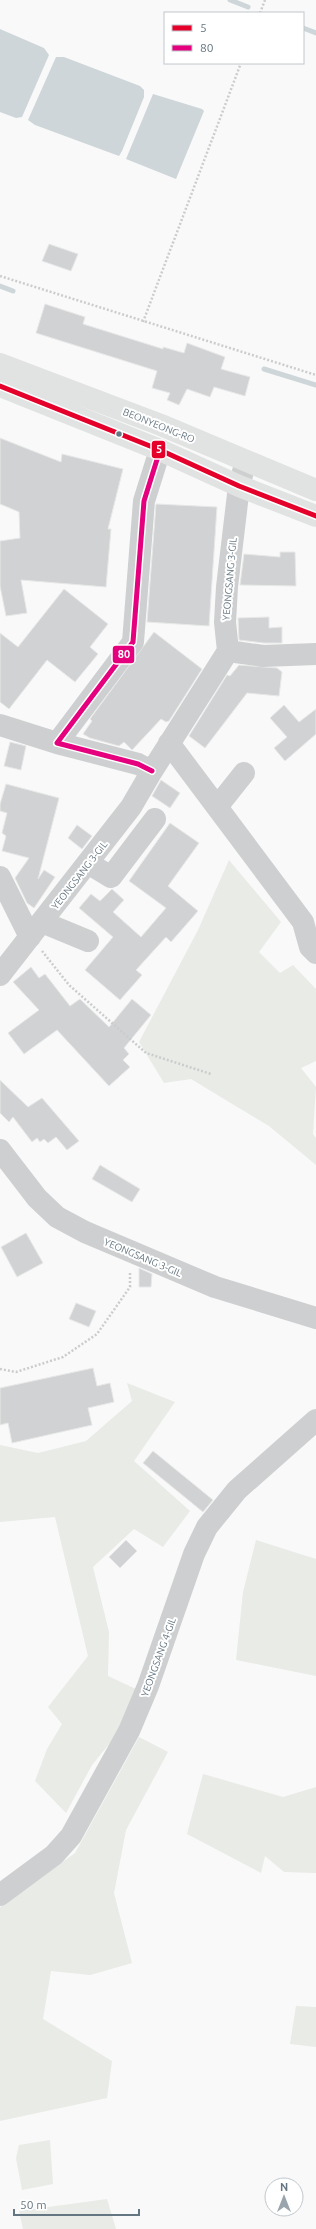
<svg xmlns="http://www.w3.org/2000/svg" width="316" height="2229" viewBox="0 0 316 2229" font-family="Ubuntu,sans-serif">
<style>
.green{fill:#e8ebe6}
.water{fill:#ced6d9}
.lines{fill:none;stroke-linecap:round;stroke-linejoin:round}
.stream{stroke:#ced6d9;stroke-width:5}
.building{fill:#d0d2d3;stroke:#e8e8e8}
.path{stroke:#cbcccd;stroke-width:2.5;stroke-dasharray:2 2;stroke-linecap:butt}
.minor{stroke:#cecfd0;stroke-width:22}
.major{stroke:#e1e2e2;stroke-width:22}
.bus-1-casing{stroke:#fff;stroke-width:8}
.bus-2-casing{stroke:#fff;stroke-width:8}
.bus-1{stroke:#e4002b;stroke-width:5}
.bus-2{stroke:#e5007d;stroke-width:5}
.bus-dot{fill:#657683;stroke:#fff;stroke-width:1.5}
.labels{text-anchor:middle;stroke-width:4;stroke-linejoin:round;paint-order:stroke}
.street-label{font-size:10px;fill:#657683;stroke:#fff}
.line-badge{stroke:#fff;stroke-width:1.5}
.badge-label{font-size:11px;text-anchor:middle;font-weight:bold;fill:#fff}
</style>
<rect width="100%" height="100%" fill="#f9f9f9"/>
<path class="green" d="M229 860 281 922 259 952 280 973 293 965 316 989V1061L301 1068 316 1087 313 1134 316 1138V1165L269 1126 191 1079 164 1083 139 1042 198 930Z
M127 1383 175 1402 134 1461 190 1511 163 1547 134 1529 93 1567 109 1632 108 1676 138 1690 124 1726 92 1765 66 1813 35 1781 47 1749 62 1724 48 1707 88 1656 55 1517 0 1522V1445L38 1453 86 1441 132 1401Z
M256 1540 316 1559V1676L236 1660 243 1592Z
M139 1737 168 1752 126 1830 114 1893 132 1963 90 1975 51 1971 43 2019 112 2061 107 2098 0 2121V1907L75 1853Z
M203 1774 283 1797 316 1787V1873L284 1872 265 1856 261 1873 187 1834Z
M296 2006 316 2007V2047L290 2044Z
M50 2140 53 2184 22 2190 16 2158 19 2145Z
M107 2199 116 2229H23L19 2211Z"/>
<path class="water" d="M0 29 44 48 49 55 22 117 16 118 0 112Z
M56 57H64L140 86 144 90V97L122 151 119 156 35 125 28 120Z
M153 94 202 109 204 111 176 179 126 159Z"/>
<g class="lines">
<path class="stream" d="M230 0 248 7
M303 28 316 33
M0 286 13 291
M264 369 316 385"/>
</g>
<path class="building" d="M49 244 78 254 71 271 42 261Z
M45 304 85 317 83 324 163 349V347L184 353 187 343 225 357 221 369 250 377 245 396 214 387 210 397 187 389 179 405 167 400 170 393 152 388 157 371 36 333Z
M0 438 61 462 62 454 123 469 108 529H111L106 587 21 580 27 613 6 616 0 586V541L20 538 19 512 0 504Z
M156 504 217 507 209 626 147 622Z
M280 552H295L296 586 240 585 244 554 280 557Z
M64 589 108 624 90 647 98 654 75 682 47 660 9 709 0 702V633L18 647Z
M269 617V628L282 627V643H264L239 640 238 618Z
M154 632 202 669 169 721 166 722 161 719 132 750 124 742 119 746 90 738 83 734 92 721 90 719Z
M239 665 277 668 282 672 279 696 247 693 205 748 189 736 227 675 230 676Z
M284 705 299 722 316 709V734L285 761 274 748 287 737 270 718Z
M10 742 26 746 21 770 4 766Z
M161 780 180 793 170 808 152 796Z
M6 784 59 798 38 879 44 870 55 877 34 908 27 903 15 878 29 858 2 851 6 836 2 833 7 813 0 811V804Z
M170 823 199 843 168 886 198 911 171 942 166 937 136 970 142 975 120 1000 85 970 113 937 79 908 91 894 100 901 112 889 124 900 113 912 141 937 166 908 129 881Z
M77 825 92 836 82 849 68 838Z
M31 967 39 978 45 974 70 1006 80 999 109 1027 132 999 151 1015 124 1048 129 1054 123 1060 130 1067 109 1086 57 1030 24 1054 8 1033 39 1010 13 982Z
M0 1080 28 1107 42 1098 79 1141 67 1150 56 1137 48 1143 44 1139 40 1142 37 1138 32 1142 13 1117 9 1122 0 1113Z
M100 1165 140 1189 132 1202 92 1179Z
M26 1233 43 1263 17 1277 1 1247Z
M139 1268 152 1274 151 1287H139Z
M76 1303 96 1311 89 1327 69 1319Z
M93 1368 97 1386 110 1383 114 1402 88 1408 92 1425 12 1443 8 1423 0 1425V1388Z
M153 1451 213 1500 203 1512 143 1463Z
M126 1540 137 1551 120 1568 109 1557Z"/>
<g class="lines">
<path class="path" d="M260 13 265 0
M0 276 316 375
M143 322 241 63
M42 951 69 985 146 1053 211 1074
M0 1369 16 1372 63 1357 97 1334 130 1287V1272"/>
<path class="minor" d="M228 651 263 656 316 654
M0 725 57 743 138 764 152 771
M57 743 133 642 144 501 160 450
M169 743 303 922 310 947 316 953
M217 807 244 773
M88 863 111 877 155 819
M0 877 30 937
M42 922 88 941
M0 975 131 807 152 771 228 651 225 622 227 587 239 486 246 461
M0 1150 37 1198 57 1217 85 1232 215 1287 316 1318
M0 1895 54 1855 71 1836 129 1731 148 1686 194 1554 207 1527 237 1490 316 1420"/>
<path class="major" d="M0 364 161 425 316 490
M0 386 160 450 239 486 316 516"/>
<g class="bus-1-casing">
<path id="bus-1" d="M0 386 160 450 239 486 316 516"/>
</g>
<g class="bus-2-casing">
<path id="bus-2" d="M152 771 138 764 57 743 133 642 144 501 160 450"/>
</g>
<use href="#bus-1" class="bus-1"/>
<use href="#bus-2" class="bus-2"/>
</g>
<circle class="bus-dot" cx="119" cy="434" r="3.5"/>
<g class="labels">
<g class="street-label">
<text transform="translate(159 425) rotate(22)" y="4">BEONYEONG-RO</text>
<text transform="translate(229 579) rotate(-85)" y="4">YEONGSANG 3-GIL</text>
<text transform="translate(79 875) rotate(-52)" y="4">YEONGSANG 3-GIL</text>
<text transform="translate(143 1257) rotate(23)" y="4">YEONGSANG 3-GIL</text>
<text transform="translate(158 1657) rotate(-70)" y="4">YEONGSANG 4-GIL</text>
</g>
</g>
<g class="line-badge">
<rect x="151" y="440" width="15" height="19" rx="4" fill="#e4002b"/>
<rect x="112" y="645" width="23" height="19" rx="4" fill="#e5007d"/>
</g>
<g class="badge-label">
<text x="159" y="453">5</text>
<text x="124" y="658">80</text>
</g>
<rect x="164" y="12" width="140" height="52" fill="#ffffff" stroke="#c1c8cd"/>
<rect x="172" y="25" width="20" height="6" fill="#e4002b" stroke="#c1c8cd"/>
<text x="200" y="32" font-size="12" fill="#657683">5</text>
<rect x="172" y="45" width="20" height="6" fill="#e5007d" stroke="#c1c8cd"/>
<text x="200" y="52" font-size="12" fill="#657683">80</text>
<g transform="translate(284 2197)"><circle r="19" fill="#ffffff" stroke="#c1c8cd"/>
<path d="M0-3L7 15L0 10L-7 15Z" fill="#99a4ac"/>
<text y="-6" font-size="11" font-weight="bold" text-anchor="middle" fill="#657683">N</text>
</g>
<path d="M14 2209v6h125v-6" fill="none" stroke="#657683" stroke-width="2"/>
<text x="20" y="2209" font-size="12" fill="#657683" stroke="#ffffff" stroke-width="3" paint-order="stroke">50 m</text>
</svg>
